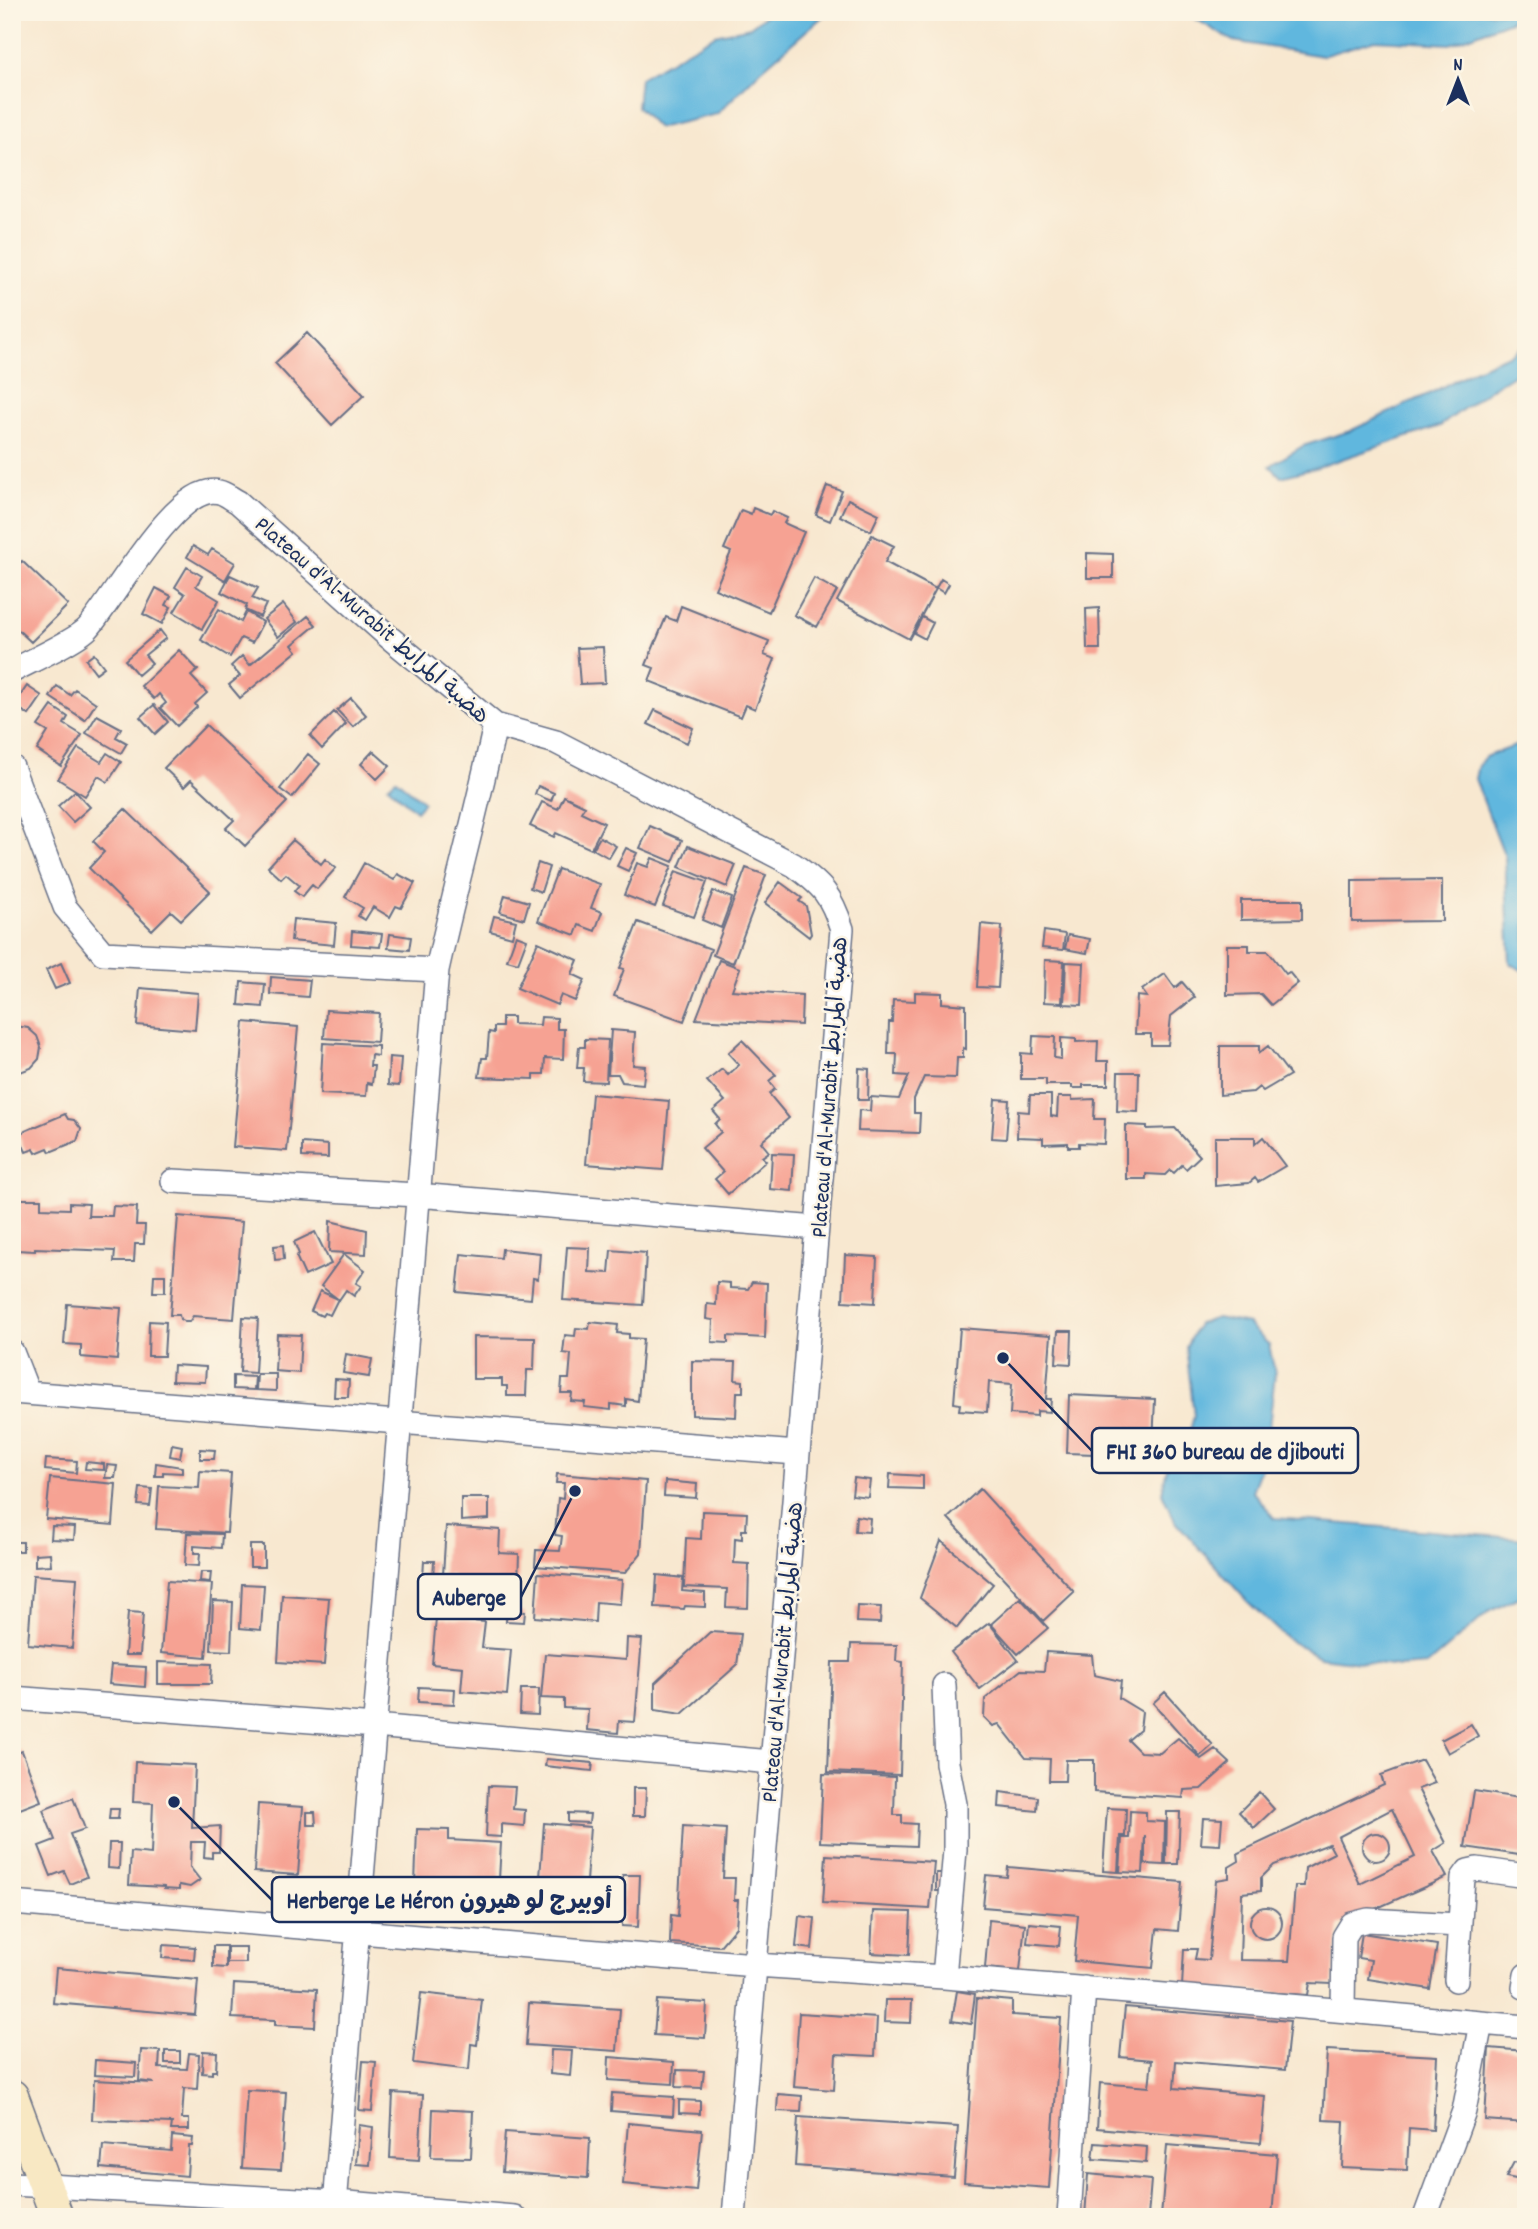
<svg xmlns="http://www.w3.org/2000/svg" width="1538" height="2229" viewBox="0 0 1538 2229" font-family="Dekko,'Playpen Sans Arabic',sans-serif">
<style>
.water{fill:#61b7de;stroke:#3e739e;stroke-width:2}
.building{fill:#f6a293;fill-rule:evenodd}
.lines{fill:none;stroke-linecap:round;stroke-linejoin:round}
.street-casing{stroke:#687086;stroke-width:26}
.secondary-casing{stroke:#687086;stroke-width:35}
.street{stroke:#fff;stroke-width:23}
.secondary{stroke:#f8e8c3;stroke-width:32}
.labels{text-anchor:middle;stroke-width:5;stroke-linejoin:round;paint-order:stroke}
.street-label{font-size:23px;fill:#1b2f5e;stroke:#fcf5e5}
.leader{fill:none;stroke:#1b2f5e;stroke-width:2.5}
.callout-dot{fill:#1b2f5e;stroke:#fcf5e5;stroke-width:2.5}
.callout{fill:#fcf5e5;stroke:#1b2f5e;stroke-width:2.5}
.callout-label{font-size:24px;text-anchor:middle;font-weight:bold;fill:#1b2f5e}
</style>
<rect width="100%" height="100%" fill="#fcf5e5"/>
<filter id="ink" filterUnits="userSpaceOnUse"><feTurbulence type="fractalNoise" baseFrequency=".0143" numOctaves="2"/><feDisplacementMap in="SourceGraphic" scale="14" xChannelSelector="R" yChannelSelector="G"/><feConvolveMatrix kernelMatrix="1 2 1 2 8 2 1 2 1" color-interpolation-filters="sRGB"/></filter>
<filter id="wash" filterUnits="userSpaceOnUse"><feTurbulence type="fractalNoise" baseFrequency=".00686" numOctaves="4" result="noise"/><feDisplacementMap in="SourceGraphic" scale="28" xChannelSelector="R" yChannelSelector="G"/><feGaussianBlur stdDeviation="1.57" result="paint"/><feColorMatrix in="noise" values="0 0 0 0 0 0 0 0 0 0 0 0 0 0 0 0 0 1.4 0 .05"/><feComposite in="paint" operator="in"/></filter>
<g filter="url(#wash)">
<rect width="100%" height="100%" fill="#f8e8d0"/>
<path class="water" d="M770 12H828L761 70 717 114 658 128 637 107 640 78 715 35 750 27Z
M1184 12H1526V15L1450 44 1375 40 1322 56 1233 41Z
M1526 343V367L1489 390 1440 426 1315 468 1281 477 1270 466 1303 446 1350 431 1435 391 1474 370 1513 353Z
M1526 742V973L1510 963 1505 857 1475 779 1478 765 1485 757Z
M396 779 424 802 416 811 388 786Z
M1217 1318 1248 1324 1269 1345 1275 1373 1266 1455 1252 1491 1275 1518 1526 1539V1594L1490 1611 1427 1665 1400 1667 1320 1657 1288 1640 1247 1601 1175 1521 1162 1493 1167 1467 1184 1452 1194 1416 1186 1347 1198 1324Z"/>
<g id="blocks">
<path class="building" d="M307 333 364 395 332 425 275 363Z
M827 486 842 491 830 521 816 515Z
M848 499 879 514 871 531 840 516Z
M753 508 770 515 772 511 787 518 784 523 804 532 769 612 715 589 731 552 724 549 741 510 751 514Z
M872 535 894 546 885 562 936 589 909 639 837 601Z
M193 546 208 555 212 549 235 563 225 580 187 557Z
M1087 553 1113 554V578H1087Z
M22 561 68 605 31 642 12 624V571Z
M187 567 202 576 196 586 219 600 202 629 174 612 185 594 175 587Z
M230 575 258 588 252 598 266 604 260 617 245 610 247 605 221 592Z
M814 578 837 591 817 627 794 615Z
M941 579 949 584 944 593 936 588Z
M156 588 171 596 166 605 171 607 162 624 143 614Z
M283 604 297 622 278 637 264 619Z
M681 606 769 641 764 655 775 659 755 709 746 705 741 717 649 681 654 668 646 665 666 617 676 621Z
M1099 608 1100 649H1087L1086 609Z
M219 609 241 622 246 612 263 622 252 643 241 638 230 657 201 640Z
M308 616 316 625 292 645 297 651 240 698 229 685 240 676 231 666 242 656 250 665Z
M922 617 933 623 925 639 914 633Z
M160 630 166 638 145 655 152 663 138 675 125 660Z
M603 647 605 683 580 684 577 648Z
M179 650 198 670 191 676 207 693 195 704 197 707 177 726 160 708 166 703 159 694 154 699 141 686Z
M94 654 104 667 96 673 86 660Z
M27 686 42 696 29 715 14 705Z
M57 686 70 695 75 689 96 703 85 720 50 697Z
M351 698 366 715 353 727 337 710Z
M154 705 168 722 155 734 140 717Z
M52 706 68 717 64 724 82 735 61 766 37 750 48 732 38 726Z
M655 710 693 728 687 743 648 724Z
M334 712 346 724 322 749 310 736Z
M97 715 121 728 116 737 127 743 121 753 86 733Z
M206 725 287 802 245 846 226 828 234 820 191 780 184 787 164 768Z
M78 748 101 762 107 753 121 762 108 782 98 776 85 796 58 779Z
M373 751 390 766 377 779 361 764Z
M308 754 320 764 292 798 280 789Z
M538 786 554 793 551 801 535 794Z
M75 791 90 807 73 822 58 806Z
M564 796 585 806 581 812 604 823 591 849 556 833 554 837 530 826 542 802 558 809Z
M125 809 210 891 181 920 171 911 152 930 89 868 104 852 93 841Z
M650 826 682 840 673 862 640 848Z
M600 837 616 846 609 858 593 849Z
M293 840 321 864 325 859 336 868 317 889 312 885 302 897 294 891 299 885 286 874 281 879 268 867Z
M688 846 736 865 727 887 679 867Z
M626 848 637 853 628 871 617 866Z
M652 858 672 866 655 907 624 895 637 863 648 867Z
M364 863 394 880 398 874 415 883 401 908 396 906 390 917 373 907 365 920 358 916 363 908 345 897Z
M538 863 549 867 541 892 530 888Z
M746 868 766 875 733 963 713 955Z
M558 869 600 884 591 908 602 912 595 931 579 925 575 935 538 921Z
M676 871 707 882 694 917 663 906Z
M1442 880V921L1352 922V881Z
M780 882 802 898 799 901 806 906 811 934 809 937 765 903Z
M713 891 732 898 721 928 702 920Z
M505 895 529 902 524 919 500 912Z
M1241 900H1302V919L1241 920Z
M494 916 516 921 512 937 490 931Z
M293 919 336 923 334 945 291 941Z
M638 922 711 949 684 1021 614 996 624 969 620 968Z
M981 924 1002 926 998 988 977 987Z
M352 931 382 934 380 947 351 945Z
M1044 931 1065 934 1063 950 1042 948Z
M390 934 411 937 409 950 388 948Z
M516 935 527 939 518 963 507 960Z
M1068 935 1090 939 1087 953 1065 949Z
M538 942 578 960 572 974 585 980 575 1001 561 995 557 1005 517 988Z
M1227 945H1249V951H1268L1286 974 1289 972 1298 983 1271 1005 1261 994 1227 995Z
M719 960 740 968 732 990 802 995 801 1025 696 1019Z
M1045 960 1064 961 1062 1003 1044 1002Z
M1066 962 1084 963 1082 1005 1064 1004Z
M61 963 70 983 55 989 46 970Z
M1165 974 1175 988 1182 982 1195 997 1171 1016 1168 1045H1151V1034H1135L1137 996 1147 997 1142 990Z
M271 977 310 980 308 997 270 994Z
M241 982 265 984 263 1007 239 1005Z
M140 988 198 993 195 1030 137 1025Z
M915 992 942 993V1003L966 1005V1049L963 1048V1058H957L956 1078 924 1077 914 1099V1113H920L919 1133 858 1131 859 1110 870 1111 871 1097 899 1099 909 1076 896 1075 897 1054H888L889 1022H892L893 1000 915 1001Z
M326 1010 379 1013 377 1042 324 1038Z
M502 1017H513V1024L540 1025 541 1017 557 1018V1029H564L563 1059 545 1058 544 1074H534V1079L479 1077 482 1058H487L489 1032 494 1033V1027H502Z
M244 1022 298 1027 287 1151 233 1147Z
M16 1026 28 1028 37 1036 41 1047 39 1059 31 1068 12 1075V1027Z
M611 1030 635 1032 633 1065 645 1066 643 1084 622 1082 618 1074H608Z
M1033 1036 1055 1037 1054 1058 1061 1059V1038L1076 1039V1042L1098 1041 1097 1061H1108V1085H1083V1088H1072V1085H1046V1079H1021V1053L1032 1054Z
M585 1039 608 1040 606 1082 583 1081 584 1068H577L579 1047H585Z
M742 1040 776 1075 769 1081 775 1089 769 1094 789 1118 761 1142 769 1152 762 1157 766 1161 728 1194 715 1179 723 1172 702 1148 721 1132 715 1124 720 1119 713 1111 725 1101 707 1081 722 1069 728 1075 739 1065 728 1053Z
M323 1043 378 1046V1056L371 1055 370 1066H374L372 1084 367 1083 366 1096 320 1094Z
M1220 1046H1259V1053L1268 1046 1290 1075 1263 1091 1259 1087 1253 1092 1220 1095Z
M389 1057 401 1058 399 1086 388 1085Z
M859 1068 869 1069 868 1100H858Z
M1118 1072H1139L1138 1112 1117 1111Z
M592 1094 669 1101 663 1170 586 1164Z
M1030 1095H1051V1116L1057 1117 1058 1097H1072V1100L1095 1099 1094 1119H1105L1104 1144 1079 1143V1147H1068V1143L1043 1144V1138L1017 1137 1018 1111 1029 1112Z
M995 1099 1009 1100 1006 1139 992 1138Z
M65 1114 68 1119 74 1120 81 1129 77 1141 50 1152 48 1148 36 1153 34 1149 26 1152 18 1134Z
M1126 1125 1147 1126V1129L1175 1128 1200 1156 1186 1169 1182 1165 1174 1173 1170 1170 1165 1175 1146 1174V1179H1126Z
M1215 1137H1255V1144L1263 1137 1285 1166 1258 1182 1255 1178 1249 1183 1215 1186Z
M302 1143 328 1145V1158L302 1157Z
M772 1153 794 1154 792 1191 770 1189Z
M18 1199H41V1208L69 1209V1203L89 1204 88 1216H112L113 1206 137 1207 136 1225H145L144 1244H135L134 1262H114L115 1251 35 1248V1251L16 1250V1233H12V1215H17Z
M178 1216 242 1222 234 1319 193 1316 189 1322H185L180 1319 179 1315H170Z
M330 1221 367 1230 366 1254 329 1252Z
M315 1232 331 1264 305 1276 296 1256 299 1254 294 1242Z
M283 1245 284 1259 275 1260 274 1246Z
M567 1247 590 1248 589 1272 609 1273 611 1250 646 1253 643 1305 563 1300Z
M502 1249 540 1253 538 1279 533 1278 531 1299 457 1292 461 1254 501 1258Z
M344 1254 365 1270 356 1283 361 1286 354 1296 346 1290 339 1300 321 1286Z
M845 1255 877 1257 875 1303 843 1301Z
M154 1275H165V1292H153Z
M717 1282 730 1283V1288L748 1289 752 1282 767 1283 765 1338 728 1336V1343L712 1342 713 1320 706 1319 707 1304 716 1305Z
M320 1291 338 1299 330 1315 324 1313 322 1316 311 1311Z
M67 1304 121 1308 117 1360 81 1357V1345L64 1344Z
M243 1317 258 1318 255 1373 240 1372Z
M149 1321 166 1322 164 1356H148Z
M590 1322 618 1325 617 1333 629 1334V1338L643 1339 638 1401 626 1399V1406L611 1404V1410L584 1407 585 1402 571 1401 572 1393H561L562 1379H569L571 1354 563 1353 565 1335 575 1336 576 1328 589 1329Z
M960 1328 1051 1335 1046 1399H1051L1050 1412 1037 1411V1416L1010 1414 1012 1384 989 1382 987 1412 959 1410 960 1404 954 1403Z
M1058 1331H1072L1071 1364 1056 1363Z
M277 1334 301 1335 299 1373 275 1371Z
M473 1337 535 1338 534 1370H527L526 1396H507V1386H502V1379H473Z
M346 1354 372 1359 369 1377 343 1373Z
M692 1361 736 1362 735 1380 743 1381V1392H737L736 1417 692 1415Z
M173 1365 206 1367 205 1382 172 1381Z
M257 1374H276V1391L256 1390Z
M233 1376 255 1377 254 1390 233 1389Z
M335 1379 349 1380 348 1397H334Z
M1069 1395 1155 1399 1153 1445H1151L1150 1457 1121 1456 1120 1462 1095 1461V1454L1067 1453Z
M172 1444 182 1446 180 1458 170 1456Z
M200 1449 215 1450 214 1459H200Z
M46 1459 77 1461 76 1473 45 1470Z
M86 1462 104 1464V1470L85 1469Z
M156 1463 182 1467V1473L163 1472V1476H155Z
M107 1465 117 1466 115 1478H105Z
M200 1471 231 1473 227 1533 156 1529 159 1486 199 1488Z
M557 1474 646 1481 641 1553 625 1573 535 1566 536 1550 560 1551 562 1536 555 1535 558 1498 563 1499 564 1483H556Z
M890 1474 923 1476V1489L889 1488Z
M50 1478 116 1484 113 1525 46 1519Z
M854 1478 870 1480 868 1497 852 1495Z
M665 1481 697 1484 696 1498 664 1496Z
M140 1488 152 1489 150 1506 138 1505Z
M980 1489 1074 1592 1043 1621 948 1518Z
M461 1498H489V1519L461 1521Z
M702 1511 747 1513 746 1530H742V1539L735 1538 734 1563 749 1564 748 1608 726 1607 727 1589 684 1587 686 1538 701 1539Z
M856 1516 870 1518 869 1532 855 1531Z
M52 1526 75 1527 74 1540 51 1539Z
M446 1526 500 1530 499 1553 519 1554 518 1583 491 1581 490 1589 452 1586V1575H443Z
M187 1533 222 1534 221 1548 194 1546V1553H200L199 1566 185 1565Z
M941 1541 993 1584 957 1628 920 1598Z
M12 1542H23V1551H12Z
M250 1545H264V1567H250Z
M50 1553 51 1565 35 1566V1554Z
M424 1561H434L433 1578H423Z
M201 1572H211L210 1582 200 1581Z
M538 1573 622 1580 620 1604 596 1602 595 1622 535 1617Z
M33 1575 77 1578 72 1648 28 1644Z
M657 1575 683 1578 682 1591 705 1593V1607L685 1606 684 1609 655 1607Z
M167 1581 212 1584 206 1657 161 1653Z
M242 1584 264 1585 261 1630 240 1628Z
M282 1595 329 1598 324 1665 278 1662Z
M1020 1598 1048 1628 1018 1654 991 1624Z
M213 1601 233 1602 231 1651 211 1650Z
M857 1606 881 1607 880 1623 856 1622Z
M507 1611 525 1612 524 1622 506 1621Z
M128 1612 143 1613 140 1655H125Z
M436 1618 485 1622 482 1648 511 1650 507 1695 461 1691 463 1667 432 1664Z
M989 1623 1018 1660 980 1689 951 1652Z
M710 1632 741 1634 737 1665 682 1714 655 1710V1683Z
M627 1638 642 1639 635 1722 619 1721 618 1733 587 1730 588 1709 564 1708V1699L541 1698 545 1654 626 1660Z
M851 1644 897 1645 896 1661 903 1662 900 1775 828 1772 832 1662H850Z
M1046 1652 1092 1655 1094 1675 1121 1681 1119 1698 1142 1712 1140 1730 1128 1740 1140 1752 1160 1753 1178 1738 1201 1759 1215 1749 1230 1763 1201 1789 1184 1790 1183 1798 1094 1792V1760H1066L1065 1781H1049L1050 1759 1026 1758 999 1724 993 1726 984 1717 985 1699 1021 1670 1044 1671Z
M158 1662 212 1664 211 1684H158Z
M111 1665 146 1667 145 1687 109 1684Z
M419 1687 455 1689 454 1704 418 1702Z
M521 1689H539L538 1715 520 1714Z
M1165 1692 1213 1745 1200 1756 1153 1703Z
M1471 1724 1478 1736 1448 1753 1441 1740Z
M22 1751 41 1801 12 1812V1755Z
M546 1759 593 1763 592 1771 545 1766Z
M1422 1760 1435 1783 1418 1789 1446 1843 1433 1851 1447 1877 1339 1925 1332 1984 1310 1983 1308 1995 1182 1987 1184 1949H1197L1195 1959 1209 1960 1216 1880 1229 1878V1867L1239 1861 1238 1853 1384 1785 1381 1775ZM1392 1809 1415 1857 1360 1884 1338 1837ZM1329 1844 1334 1853 1305 1868 1304 1886H1295L1289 1961 1240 1960 1242 1893 1261 1891V1878L1274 1865Z
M135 1762 195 1765 192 1828 220 1826 219 1852H212V1858L204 1857 205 1842H191L190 1867 200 1880 190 1887 179 1885V1890L164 1889V1887L129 1885 131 1852 151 1854 153 1803 133 1802Z
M823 1774 895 1777 894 1815H902V1823L917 1824 916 1846 820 1842Z
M488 1786 515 1787 513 1809 525 1810 524 1826 501 1824V1837L486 1836Z
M633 1788H646L645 1816H633Z
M1474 1791 1526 1799V1856L1465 1847Z
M1000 1792 1038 1797 1037 1811 999 1807Z
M1259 1792 1274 1809 1254 1828 1239 1812Z
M73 1798 85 1829 70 1834 87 1877 70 1884 64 1871 51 1876 39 1846 55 1840 43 1810Z
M258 1804 303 1807 298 1875 254 1872Z
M1107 1808 1126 1809 1125 1836H1120L1118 1872 1103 1871Z
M110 1809H119L118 1819H109Z
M1130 1811 1146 1812V1821L1165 1822 1164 1865 1145 1864V1835L1143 1873 1120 1872 1122 1838H1129Z
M307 1812H315L316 1825H307Z
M1167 1812H1180L1178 1864H1166Z
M568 1813 590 1814 589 1823 568 1822Z
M1203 1818 1222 1819 1220 1845 1201 1844Z
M544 1823 590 1827 585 1895 539 1891Z
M683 1826 726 1829 723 1878H735L734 1900H738L736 1927 720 1946 670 1943 671 1915 678 1916Z
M417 1829 449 1830V1840L501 1843 497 1916 414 1912Z
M1362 1847a14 14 0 1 1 28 0a14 14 0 1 1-28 0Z
M109 1843H120L119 1869 108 1868Z
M826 1855 934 1862 930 1909 823 1903Z
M1008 1867 1182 1882 1178 1931 1157 1929 1153 1968 1074 1961 1078 1915 983 1907 986 1875 1007 1877Z
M936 1873H945V1891H936Z
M623 1875H640L638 1927 622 1926Z
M1250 1923a16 16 0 1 1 32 0a16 16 0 1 1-32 0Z
M873 1911 911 1912 909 1955 871 1953Z
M799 1916 815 1918 812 1949 796 1947Z
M989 1920 1025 1924 1020 1971 985 1968Z
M1029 1923 1061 1926 1059 1946 1027 1943Z
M1362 1933 1437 1945 1430 1989 1368 1979 1371 1960 1358 1958Z
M163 1945 195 1947 194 1960 162 1958Z
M213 1946H226V1968L213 1967Z
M227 1947H246V1963H227Z
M56 1968 198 1980 195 2015 53 2003Z
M234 1984 317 1989 315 2027 275 2025V2020L232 2018Z
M957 1991 975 1994 971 2024 952 2021Z
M421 1993 482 2000 477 2045 471 2044 469 2070 413 2063Z
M977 1998 1012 2001V2015L1061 2018 1049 2188 964 2182Z
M657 2000 707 2003 705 2038 654 2035Z
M885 2000H912L911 2023 884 2022Z
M529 2003 620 2009 617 2051 526 2045Z
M1125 2007 1290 2021 1285 2070 1176 2061 1174 2088 1265 2096 1261 2143 1097 2128 1100 2083 1149 2087 1152 2060 1120 2057Z
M799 2013 877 2018 875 2056 836 2054 834 2090 794 2087Z
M1489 2048 1526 2051V2123L1485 2120Z
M141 2050 160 2051 159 2068 187 2069 189 2053 199 2054 197 2089 184 2088 182 2119H189V2130H171L172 2123 92 2120 94 2080 154 2083 139 2081Z
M551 2050 572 2051 570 2076 550 2074Z
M1327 2050 1437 2056 1433 2130 1409 2128 1407 2170 1342 2167 1344 2121 1323 2120Z
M165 2051H180V2063H165Z
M203 2051 217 2052 216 2071H212V2074L202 2073Z
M609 2057 674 2062 673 2084 608 2080Z
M95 2060 136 2063 135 2077 94 2075Z
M363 2061 376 2062 372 2111 359 2110Z
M677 2070 704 2071 702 2088 676 2087Z
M247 2090 286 2092 281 2170 242 2168Z
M393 2093 423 2095 419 2160 390 2158Z
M612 2093 674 2097 673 2116 611 2111Z
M778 2094 802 2096 801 2112 777 2111Z
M679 2100 700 2101V2114L679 2113Z
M433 2109 473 2111 471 2158 431 2157Z
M798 2117 958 2127 954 2177 795 2166Z
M628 2123 702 2130 696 2191 623 2184Z
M359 2125 373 2127 370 2165 356 2164Z
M505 2132 590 2138 588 2178 502 2172Z
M172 2136 193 2138 192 2146H189L187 2176 101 2168 103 2145 171 2151Z
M1095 2143 1147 2147 1146 2163 1093 2159Z
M1167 2145 1277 2154 1272 2217H1161Z
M1514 2162 1526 2164V2181L1506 2177Z
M1088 2174 1151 2180 1148 2217H1085Z
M986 2210 1042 2215 1041 2217H985Z"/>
</g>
</g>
<g filter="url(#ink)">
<use href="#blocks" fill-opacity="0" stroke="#687086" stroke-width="2"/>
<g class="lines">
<g class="street-casing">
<path id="street" d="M12 671C29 662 77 640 88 628 113 601 177 481 219 492 225 493 232 499 238 502L390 638 495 725 556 742 794 865C823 886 831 895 842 929L734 2217
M12 767 65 907 103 953 437 970 334 2217
M437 970C455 888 478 807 495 725
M173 1181 417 1195 817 1228
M12 1352 28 1393
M12 1392 797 1453
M944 1685 947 1763 955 1804V1850L944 1977
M12 1698 375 1726 772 1762
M12 1903 755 1965 944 1977 1189 1997 1526 2027
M1456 1980 1463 1878 1468 1871 1477 1869 1526 1876
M1524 1987 1526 1975
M1343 2010 1344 1937 1352 1924 1368 1920 1459 1925
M12 2184 336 2202 514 2217
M1069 2217 1084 1988
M1425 2217 1464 2111 1481 2023"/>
</g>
<g class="secondary-casing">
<path id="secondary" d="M12 2096 57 2217"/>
</g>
<use href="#street" class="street"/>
<use href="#secondary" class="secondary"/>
</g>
</g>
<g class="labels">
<g class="street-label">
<text transform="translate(373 619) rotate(41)" y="8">Plateau d'Al-Murabit هضبة المرابط</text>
<text transform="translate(828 1087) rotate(-86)" y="8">Plateau d'Al-Murabit هضبة المرابط</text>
<text transform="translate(781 1652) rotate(-85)" y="8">Plateau d'Al-Murabit هضبة المرابط</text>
</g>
</g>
<path class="leader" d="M1003 1358L1092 1451M575 1491L521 1597M174 1802L272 1900"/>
<g class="callout-dot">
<circle cx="1003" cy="1358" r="7"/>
<circle cx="575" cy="1491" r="7"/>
<circle cx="174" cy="1802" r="7"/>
</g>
<g class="callout">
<rect x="1092" y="1428" width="266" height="45" rx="7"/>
<rect x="418" y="1574" width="103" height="45" rx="7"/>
<rect x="272" y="1877" width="353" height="45" rx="7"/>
</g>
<g class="callout-label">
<text x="1225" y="1459">FHI 360 bureau de djibouti</text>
<text x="469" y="1605">Auberge</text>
<text x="449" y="1908">Herberge Le Héron أوبيرج لو هيرون</text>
</g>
<rect width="1538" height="2229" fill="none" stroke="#fcf5e5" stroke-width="42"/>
<g transform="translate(1458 80)" stroke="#fcf5e5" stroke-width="5" paint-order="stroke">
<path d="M0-5L12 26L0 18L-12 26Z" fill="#1b2f5e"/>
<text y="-10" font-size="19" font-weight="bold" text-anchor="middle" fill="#1b2f5e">N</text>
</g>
</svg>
